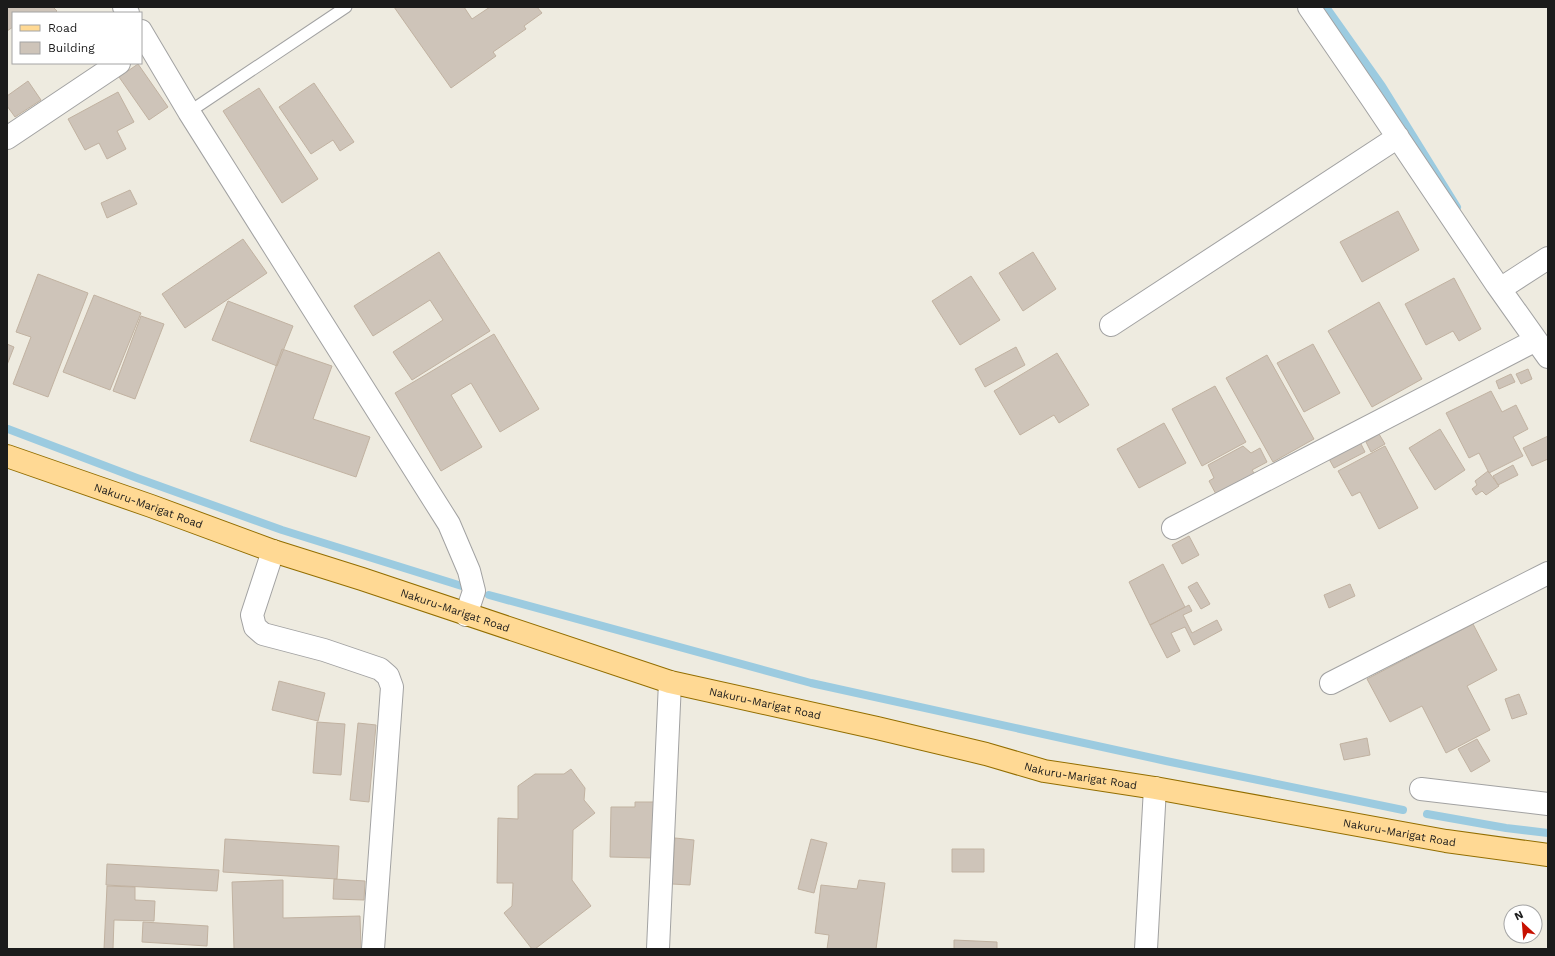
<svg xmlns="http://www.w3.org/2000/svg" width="1555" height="956" viewBox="0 0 1555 956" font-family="'Work Sans',sans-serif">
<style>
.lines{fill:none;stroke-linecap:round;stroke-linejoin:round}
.stream{stroke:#9ccbe0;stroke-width:8}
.building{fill:#cec4b9;stroke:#c1b2a1}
.lane-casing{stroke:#a2a2a2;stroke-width:13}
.street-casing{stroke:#a2a2a2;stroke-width:24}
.primary-casing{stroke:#936e00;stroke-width:24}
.lane{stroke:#fff;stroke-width:11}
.street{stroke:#fff;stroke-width:22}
.primary{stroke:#ffd994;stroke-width:22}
.labels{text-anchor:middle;stroke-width:3;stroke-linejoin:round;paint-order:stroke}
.street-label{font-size:11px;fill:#1b1b1b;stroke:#fff}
</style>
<rect width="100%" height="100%" fill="#eeebe0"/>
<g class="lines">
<path class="stream" d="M1326 7 1382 86 1457 207
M8 429 137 478 282 530 465 587
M489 595 811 683 1166 761 1403 810
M1427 814 1506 828 1548 833"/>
</g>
<path class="building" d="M7 7H53L57 11 55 13H13V27L7 31Z
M394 7H464L472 19 490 7H537L542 13 524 26 526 29 493 52 496 56 451 88Z
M138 64 168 107 149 120 119 77Z
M28 81 41 100 15 117 7 106V96Z
M314 83 354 142 340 151 333 140 311 154 279 107Z
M259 88 318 179 282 203 223 111Z
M118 92 134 122 117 131 126 149 107 159 99 143 85 150 68 119Z
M130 190 137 204 107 218 101 203Z
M1398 211 1419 250 1362 282 1340 242Z
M243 239 267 273 185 328 162 294Z
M439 252 490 331 412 380 393 352 443 320 430 300 373 336 354 306Z
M1033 252 1056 289 1023 311 999 273Z
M38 274 88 293 48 397 13 384 31 337 16 332Z
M971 276 1000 320 960 345 932 301Z
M1454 278 1481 329 1459 341 1453 331 1426 345 1405 304Z
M94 295 141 313 110 390 63 372Z
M228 301 293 326 277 366 212 340Z
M1379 302 1422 379 1372 407 1328 331Z
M141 316 164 324 135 399 113 391Z
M494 334 539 409 500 432 471 383 451 395 482 447 441 471 395 393Z
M7 344 14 347 7 365Z
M1313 344 1340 393 1304 412 1277 363Z
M1016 347 1025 365 985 387 975 369Z
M282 349 332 366 313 419 370 437 356 477 250 441Z
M1057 353 1089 405 1059 423 1054 415 1020 435 994 391Z
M1267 355 1314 439 1273 462 1226 378Z
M1528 369 1532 379 1521 384 1516 374Z
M1511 374 1515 382 1499 389 1496 381Z
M1215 386 1246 442 1202 466 1172 409Z
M1491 391 1502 412 1516 405 1528 429 1513 437 1523 456 1489 473 1479 453 1469 458 1446 413Z
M1164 423 1186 463 1139 488 1117 449Z
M1440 429 1465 470 1435 490 1409 448Z
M1379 434 1385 444 1371 452 1366 442Z
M1548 436V459L1532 466 1523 448Z
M1360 442 1365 452 1334 468 1329 459Z
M1243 446 1251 453 1260 448 1267 462 1252 470 1256 476 1218 498 1209 481 1214 478 1208 465Z
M1385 446 1418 508 1379 529 1360 492 1352 496 1338 471Z
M1513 465 1518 475 1498 485 1493 476Z
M1488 471 1499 486 1486 495 1482 491 1476 495 1472 489 1477 485 1475 481Z
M1189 536 1199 555 1182 564 1172 545Z
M1163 564 1185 607 1150 625 1129 582Z
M1197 582 1210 604 1201 609 1188 587Z
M1350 584 1355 596 1329 608 1324 595Z
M1189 605 1192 611 1183 615 1192 633 1217 620 1222 630 1194 645 1185 627 1171 633 1180 651 1167 658 1150 625Z
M1473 624 1497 670 1467 686 1490 730 1446 753 1422 706 1390 722 1367 679Z
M279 681 325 693 318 721 272 710Z
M1519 694 1527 714 1512 719 1505 699Z
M317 722 345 724 341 775 313 773Z
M358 723 376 725 369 802 350 800Z
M1367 738 1370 755 1344 760 1340 744Z
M1477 739 1490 761 1471 772 1458 749Z
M571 769 585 788 584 800 595 813 573 830 572 880 591 906 535 949H532L504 913 512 906 513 883H497L498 818 518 819V786L535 774H564Z
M635 802H654L653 858 610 857 611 807H635Z
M675 838 694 840 690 885 672 884Z
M225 839 339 846 337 879 223 872Z
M811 839 827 843 814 893 798 889Z
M952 849H984V872H952Z
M107 864 219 870 217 891 106 885Z
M334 879 365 881 364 900 333 899Z
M283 880V918L360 916 361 949H234L232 882Z
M859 880 885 883 876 949H827L829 935 815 933 821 885 857 889Z
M107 886 135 887V900L155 901 154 921 114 920 113 949H104Z
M143 922 208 926 207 946 142 942Z
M954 940 997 942V949H954Z"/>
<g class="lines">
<g class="lane-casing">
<path id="lane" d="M189 112 346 7"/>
</g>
<g class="street-casing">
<path id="street" d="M124 7 128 13
M1309 7 1372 99 1497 285 1548 357
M141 31 189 112 449 524 469 571 474 591 466 615
M7 138 119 63
M1500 289 1548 258
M1111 325 1398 137
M1173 528 1536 340
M273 551 252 615 255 627 263 634 324 650 380 669 388 676 392 687 373 949
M1331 683 1548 573
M1421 789 1548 804
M658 949 670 682
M1146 949 1155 788"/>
</g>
<g class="primary-casing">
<g id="primary">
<path id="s1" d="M7 456 151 506 273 551 362 579 670 682 877 728 986 754 1044 771 1155 788 1446 841 1548 855"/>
</g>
</g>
<use href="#lane" class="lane"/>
<use href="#street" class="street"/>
<use href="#primary" class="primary"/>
</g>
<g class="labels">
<g class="street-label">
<text dy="4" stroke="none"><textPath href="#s1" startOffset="150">Nakuru-Marigat Road</textPath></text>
<text dy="4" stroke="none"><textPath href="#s1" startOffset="474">Nakuru-Marigat Road</textPath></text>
<text dy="4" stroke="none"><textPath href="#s1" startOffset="798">Nakuru-Marigat Road</textPath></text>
<text dy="4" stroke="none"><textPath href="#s1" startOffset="1122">Nakuru-Marigat Road</textPath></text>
<text dy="4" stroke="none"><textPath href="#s1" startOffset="1446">Nakuru-Marigat Road</textPath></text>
</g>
</g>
<rect width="1555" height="956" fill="none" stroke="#1b1b1b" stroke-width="16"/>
<rect x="12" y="12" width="130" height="52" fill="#ffffff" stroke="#a4a4a4"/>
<rect x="20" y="25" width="20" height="6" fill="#ffd994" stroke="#a4a4a4"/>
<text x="48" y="32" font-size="12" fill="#1b1b1b">Road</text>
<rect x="20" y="42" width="20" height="12" fill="#cec4b9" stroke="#a4a4a4"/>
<text x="48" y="52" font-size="12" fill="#1b1b1b">Building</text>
<g transform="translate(1523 924) rotate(334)"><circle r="19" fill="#ffffff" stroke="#a4a4a4"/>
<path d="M0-3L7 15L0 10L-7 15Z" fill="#c71000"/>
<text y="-6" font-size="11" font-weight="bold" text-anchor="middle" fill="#1b1b1b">N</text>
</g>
</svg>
